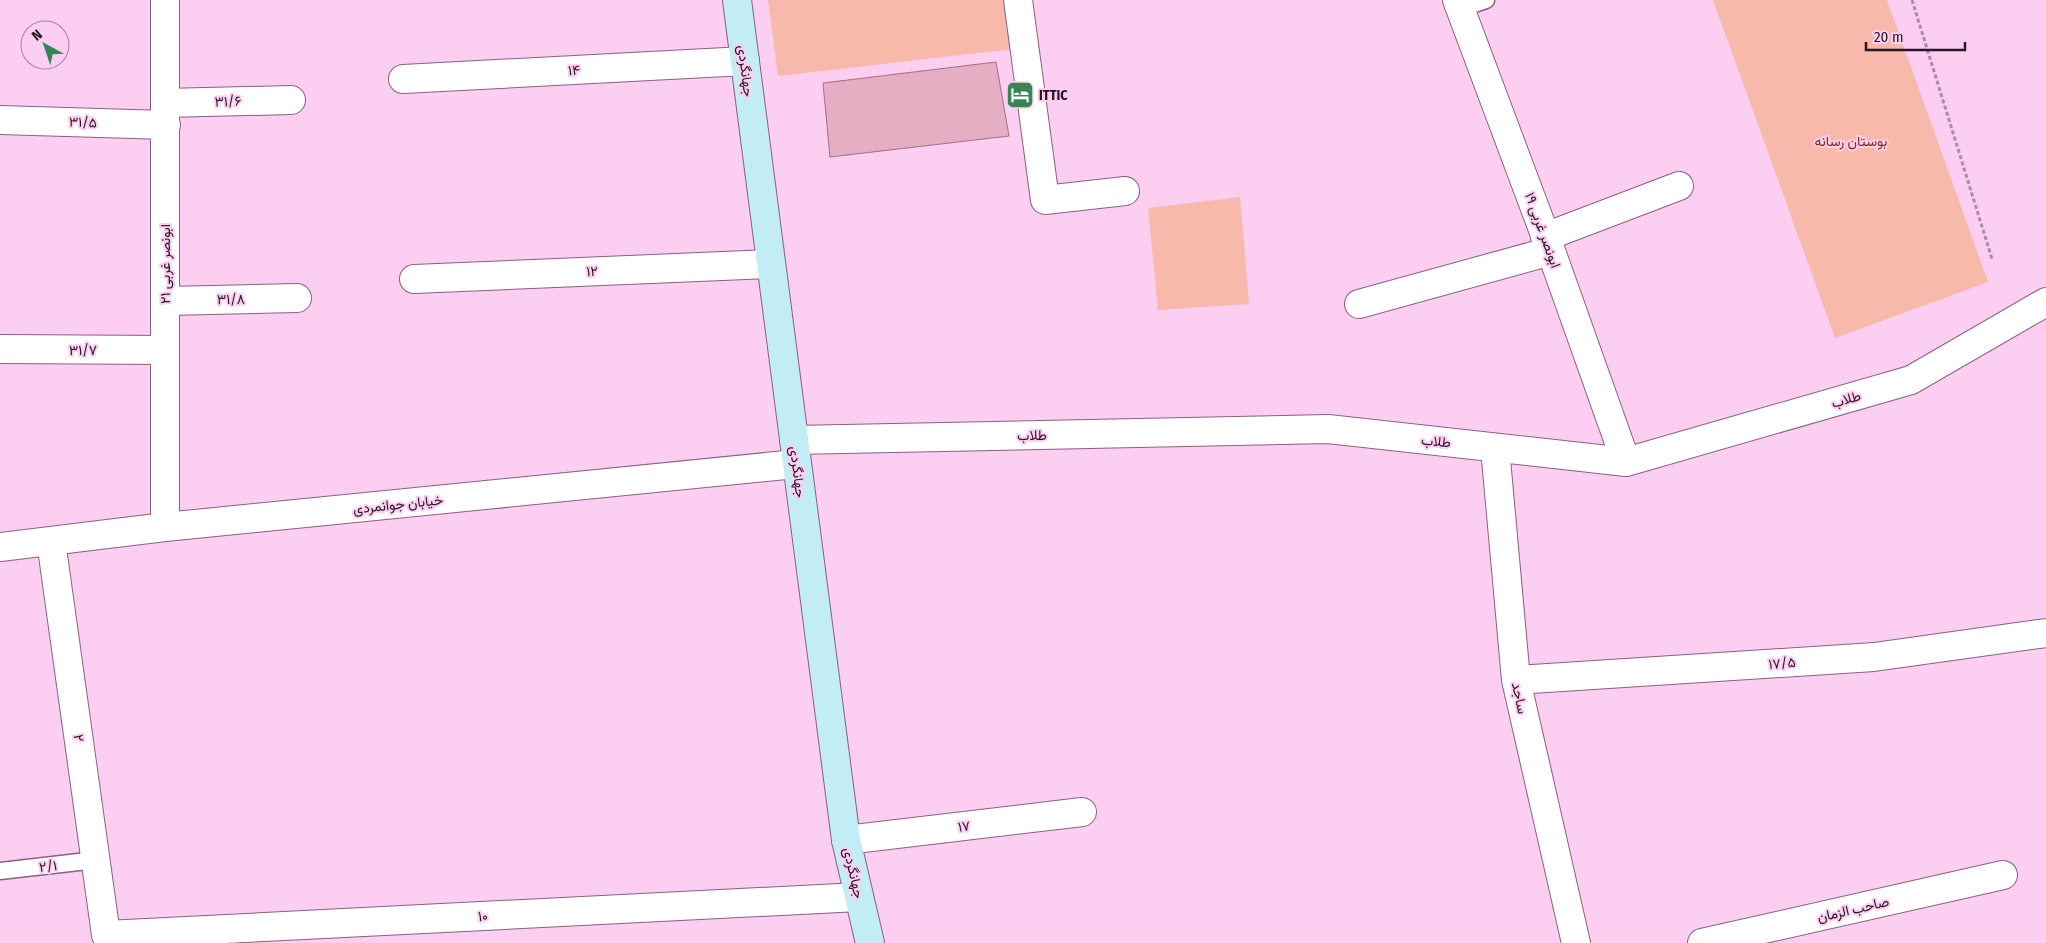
<svg xmlns="http://www.w3.org/2000/svg" width="2046" height="943" viewBox="0 0 2046 943" font-family="'Fira Sans Condensed',Vazirmatn,sans-serif">
<style>
.green{fill:#f7b9aa}
.building{fill:#e5aec3;stroke:#a26f83}
.lines{fill:none;stroke-linecap:round;stroke-linejoin:round}
.lane-casing{stroke:#896080;stroke-width:19}
.street-casing{stroke:#896080;stroke-width:30}
.secondary-casing{stroke:#896080;stroke-width:30}
.path{stroke:#ae8ba6;stroke-width:3;stroke-dasharray:4 2.5;stroke-linecap:butt}
.lane{stroke:#fff;stroke-width:16}
.street{stroke:#fff;stroke-width:28}
.secondary{stroke:#c3edf5;stroke-width:28}
.labels{text-anchor:middle;stroke-width:4;stroke-linejoin:round;paint-order:stroke}
.street-label{font-size:14px;fill:#271623;stroke:#fccef1}
.poi-label{font-size:14px;font-weight:bold;fill:#271623;stroke:#fccef1;text-anchor:start}
.park-label{font-size:14px;fill:#8e2307;stroke:#fccef1}
</style>
<rect width="100%" height="100%" fill="#fccef1"/>
<path class="green" d="M768 0H1018L1023 48 778 76Z
M1713 0H1887L1988 282 1835 338Z
M1240 197 1249 304 1158 310 1148 208Z"/>
<path class="building" d="M996 62 1009 136 830 157 823 83Z"/>
<g class="lines">
<g class="lane-casing">
<path id="lane" d="M1460 9 1486 0
M0 871 96 860"/>
</g>
<g class="street-casing">
<path id="street" d="M165 0V527
M1018 0 1045 200 1125 191
M1457 0 1551 251 1626 462
M403 79 745 61
M165 103 291 100
M0 120 166 125
M1545 237 1679 186
M414 279 771 264
M165 301 297 298
M1359 304 1551 251
M0 349 165 350
M794 440 1328 429 1626 462 1911 380 2046 302
M1495 448 1516 680 1576 943
M51 541 106 935 859 897
M0 547 165 527 796 464
M1516 680 1874 657 2046 633
M846 840 1082 812
M1702 943 2003 875"/>
</g>
<g class="secondary-casing">
<path id="secondary" d="M737 0 846 840 870 943"/>
</g>
<path class="path" d="M1912 0 1992 259"/>
<use href="#lane" class="lane"/>
<use href="#street" class="street"/>
<use href="#secondary" class="secondary"/>
</g>
<defs>
<g id="hotel-square" transform="scale(1.4375)"><rect x="-9" y="-9" width="18" height="18" rx="4" fill="#368555" stroke="#fccef1"/><path d="M-6-4.5h1.5V1H6V5H4.5V3h-9V5H-6ZM-4 0a1.8 1.8 0 1 1 3.6 0ZM.5 0V-2.5h3Q6-2.5 6 0Z" fill="#fff"/></g>
</defs>
<g fill-rule="evenodd">
<use href="#hotel-square" x="1020" y="95"/>
</g>
<g class="labels">
<g class="street-label">
<text transform="translate(574 70) rotate(-3)" y="5">۱۴</text>
<text transform="translate(746 71) rotate(83)" y="5">جهانگردی</text>
<text transform="translate(228 101) rotate(-2)" y="5">۳۱/۶</text>
<text transform="translate(83 122) rotate(2)" y="5">۳۱/۵</text>
<text transform="translate(1543 230) rotate(70)" y="5">ابونصر غربی ۱۹</text>
<text transform="translate(165 264) rotate(-90)" y="5">ابونصر غربی ۲۱</text>
<text transform="translate(592 271) rotate(-2)" y="5">۱۲</text>
<text transform="translate(231 299) rotate(-1)" y="5">۳۱/۸</text>
<text x="83" y="355">۳۱/۷</text>
<text transform="translate(1846 399) rotate(-16)" y="5">طلاب</text>
<text transform="translate(1032 435) rotate(-1)" y="5">طلاب</text>
<text transform="translate(1436 441) rotate(6)" y="5">طلاب</text>
<text transform="translate(798 472) rotate(83)" y="5">جهانگردی</text>
<text transform="translate(398 504) rotate(-6)" y="5">خیابان جوانمردی</text>
<text transform="translate(1782 663) rotate(-4)" y="5">۱۷/۵</text>
<text transform="translate(1520 698) rotate(78)" y="5">ساجد</text>
<text transform="translate(79 738) rotate(82)" y="5">۲</text>
<text transform="translate(964 826) rotate(-7)" y="5">۱۷</text>
<text transform="translate(48 866) rotate(-6)" y="5">۲/۱</text>
<text transform="translate(854 873) rotate(77)" y="5">جهانگردی</text>
<text transform="translate(1853 909) rotate(-13)" y="5">صاحب الزمان</text>
<text transform="translate(483 916) rotate(-3)" y="5">۱۰</text>
</g>
<g class="poi-label">
<text x="1039" y="100">ITTIC</text>
</g>
<g class="park-label">
<text x="1851" y="146">بوستان رسانه</text>
</g>
</g>
<g transform="translate(45 45) rotate(320)"><circle r="24" fill="#fccef1" stroke="#a7849f"/>
<path d="M0-4L9 19L0 12L-9 19Z" fill="#368555"/>
<text y="-8" font-size="14" font-weight="bold" text-anchor="middle" fill="#271623">N</text>
</g>
<path d="M1866 42v8h99v-8" fill="none" stroke="#271623" stroke-width="2.5"/>
<text x="1874" y="42" font-size="15" fill="#271623" stroke="#fccef1" stroke-width="4" paint-order="stroke">20 m</text>
</svg>
